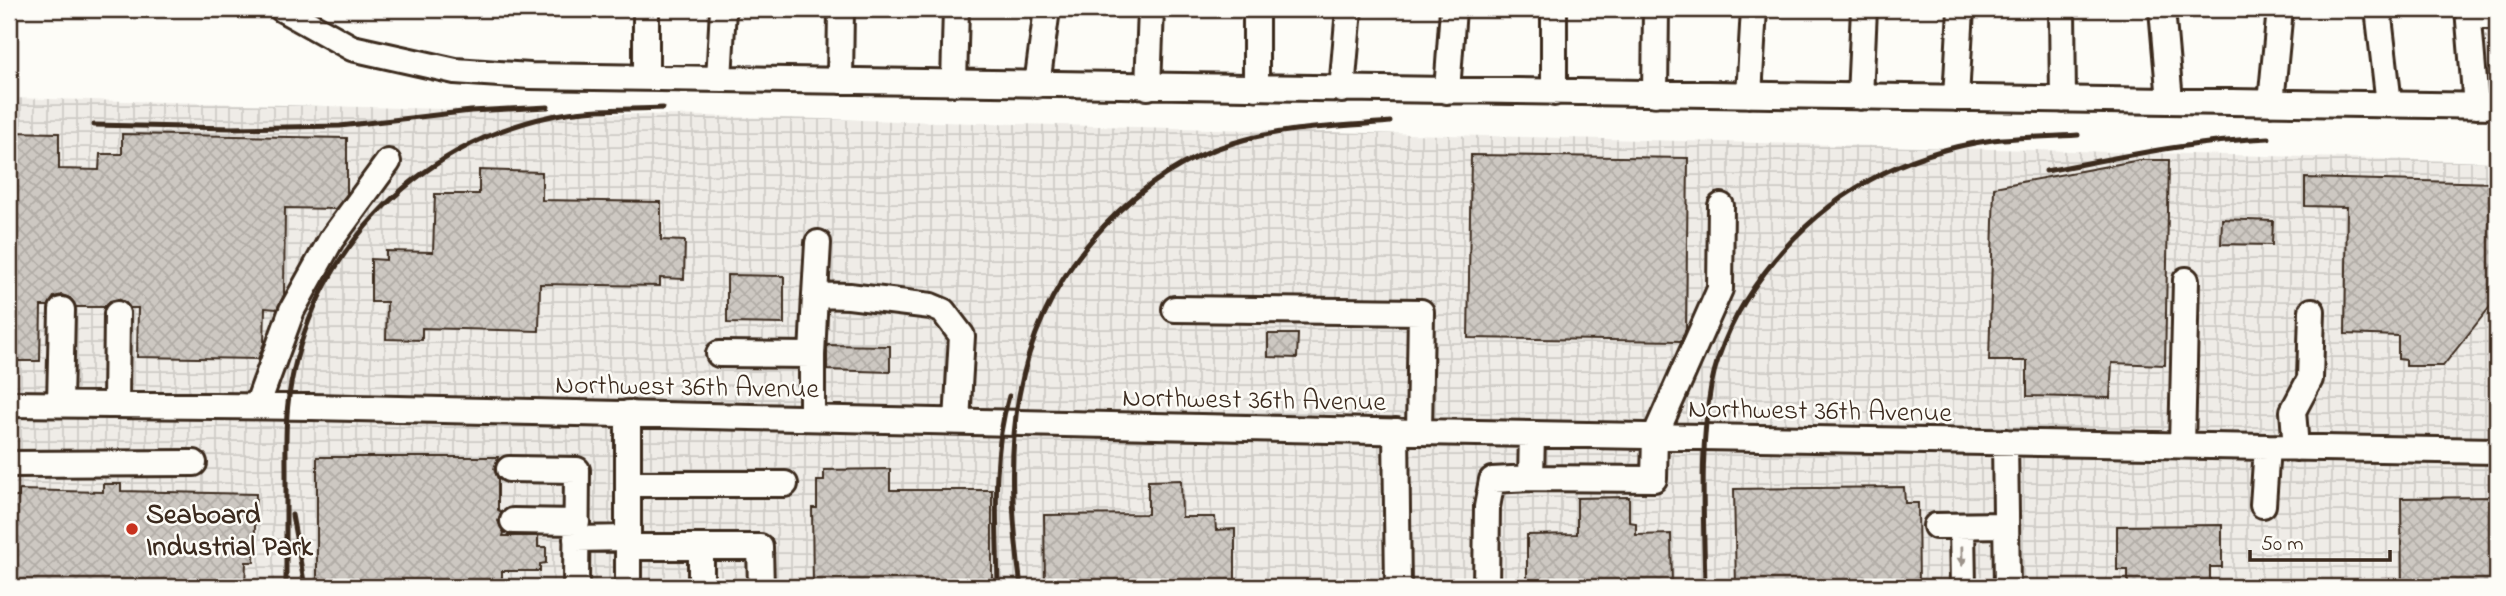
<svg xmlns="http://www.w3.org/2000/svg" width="2506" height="596" viewBox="0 0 2506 596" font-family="'Indie Flower',sans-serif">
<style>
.industrial{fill:url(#industrial-grid)}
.building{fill:url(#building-cross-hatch);stroke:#3b2a1e;stroke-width:2}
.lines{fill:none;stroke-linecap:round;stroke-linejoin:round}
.minor-casing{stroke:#3b2a1e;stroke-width:30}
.minor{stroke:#fdfcf7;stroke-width:24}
.rail{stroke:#3b2a1e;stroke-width:5}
.oneway{fill:#9c938a}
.poi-dot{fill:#c8321e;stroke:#fdfcf7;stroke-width:2.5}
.labels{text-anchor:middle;stroke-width:5;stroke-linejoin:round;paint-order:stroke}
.street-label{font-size:28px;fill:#3b2a1e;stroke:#fdfcf7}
.poi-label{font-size:28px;font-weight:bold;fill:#3b2a1e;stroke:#fdfcf7;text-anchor:start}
</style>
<defs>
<pattern id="industrial-grid" width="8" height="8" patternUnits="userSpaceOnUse" patternTransform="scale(1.75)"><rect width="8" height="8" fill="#efece7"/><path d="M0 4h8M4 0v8" fill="none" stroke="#cecbc6"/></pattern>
<pattern id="building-cross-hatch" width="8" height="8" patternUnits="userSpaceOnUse" patternTransform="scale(1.75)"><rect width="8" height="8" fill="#cdc8c2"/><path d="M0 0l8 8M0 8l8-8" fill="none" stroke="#b1aca6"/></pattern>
</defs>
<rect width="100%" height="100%" fill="#fdfcf7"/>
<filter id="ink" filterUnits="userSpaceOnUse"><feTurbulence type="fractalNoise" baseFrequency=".0143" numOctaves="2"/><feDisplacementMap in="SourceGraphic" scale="14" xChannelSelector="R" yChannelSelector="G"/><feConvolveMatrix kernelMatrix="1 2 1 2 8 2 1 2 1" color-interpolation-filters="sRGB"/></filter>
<g filter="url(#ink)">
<path class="industrial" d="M9 98 2497 162V587H9Z"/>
<path class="building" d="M9 132 59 133V169L99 170 100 154H122V134L347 138V194L335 209 285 208 284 295 277 309 265 308 264 343 258 359 137 357 138 308H130L125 302 118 299 110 301 104 307H76L70 298 62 295 54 297 48 306H41L40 361H9Z
M1471 155 1688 158 1686 329 1681 341 1468 338Z
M2140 160H2169L2165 365 2112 363 2110 398 2027 396V361H1989L1994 187Z
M479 170 542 172V200L661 202V240L685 241 684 279 660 278V286L540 284 539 331 422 328V340L386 339 387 302H371V259L386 260V251L433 252 435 194H479Z
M2305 178 2497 183V298L2443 366H2406V360L2398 359V336L2345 334 2347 207 2305 206Z
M2222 219 2273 221 2272 245 2221 244Z
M727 275 784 276V324L727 323Z
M1268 334H1298L1297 358 1268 357Z
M827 345 890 346V372L827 370Z
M317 457H498L494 469 498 479V510L502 512 498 521 504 533 503 536H538V547H546V563L540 564V571H502V587H317Z
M890 469V490H992V587H813L812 508H817V481H824V470Z
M1181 480 1182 517H1215L1216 530 1235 529V587H1045L1044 515 1148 514V481Z
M103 484H121V491L256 494 254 562H246L245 587H9V497H19V490L103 492Z
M1904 487 1905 503H1918L1919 587H1736L1734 489Z
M1629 497V522L1636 523V535L1671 534 1672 587H1527V535L1577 534V498Z
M2497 497V587H2402L2401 498Z
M2222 525V567H2210V587H2128V570H2117V526Z"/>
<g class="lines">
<g class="minor-casing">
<path id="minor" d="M282 9 352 48 455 71 530 76 2497 106
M1256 9V88
M1554 9V93
M2062 9 2063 100
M2162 9 2170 101
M2378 9 2389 104
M2468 9 2476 106
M2469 16H2497
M646 78V9
M719 79 723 9
M840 81 841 9
M954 83 956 9
M1037 85 1047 9
M1148 87 1151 9
M1342 90 1349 9
M1447 91 1453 9
M1655 94 1656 9
M1749 95 1754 9
M1860 97 1864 9
M1956 98 1961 9
M2271 103 2280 9
M815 295 818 243
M1175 309 1421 312 1419 432
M719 354 812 355V418
M812 355 815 295 849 296 931 306 943 311 962 336 957 421
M9 404 312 407 1419 432 2497 451
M60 404 62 310
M116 405 117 314
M257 406 292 310 331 240 388 162
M628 413V587
M1396 431 1398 587
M2005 442 2007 587
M2182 445 2186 280
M2296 448 2293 411 2310 379 2312 311
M9 464 194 463
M509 469 577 470 576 586
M1531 478 1654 479 1655 436 1720 289 1721 206
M628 484H785
M2263 505 2267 447
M513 521 577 522
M1936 526 2006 525
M1962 526 1963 587
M576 539 628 538
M628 547H760L761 587
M701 587V547
M1486 587 1487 507 1492 480 1531 478 1532 434"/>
</g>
<use href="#minor" class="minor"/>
<path class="rail" d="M94 125 231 128 340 126 471 111 548 107
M2046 171C2121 157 2193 141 2269 138
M292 515 305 587
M286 587C286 548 286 509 286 470 286 446 285 420 289 396 309 256 414 145 552 116 588 108 626 110 663 108
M998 587C997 525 991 457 1009 396
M1021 587C1003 452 1006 330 1105 225 1140 188 1184 158 1233 143 1283 127 1338 127 1390 122
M1705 587C1704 520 1699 452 1711 386 1719 345 1740 305 1765 272 1823 196 1899 153 1993 140 2021 137 2050 137 2078 135"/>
</g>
<defs><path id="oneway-solid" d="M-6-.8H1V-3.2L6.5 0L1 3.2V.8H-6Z" transform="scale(1.75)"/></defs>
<use class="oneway" href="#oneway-solid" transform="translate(1962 556) rotate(89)"/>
</g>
<circle class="poi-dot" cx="132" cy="529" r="7"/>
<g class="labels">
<g class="street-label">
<text transform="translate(687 385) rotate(1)" y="10">Northwest 36th Avenue</text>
<text transform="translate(1254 398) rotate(1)" y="10">Northwest 36th Avenue</text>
<text transform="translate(1820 409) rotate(1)" y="10">Northwest 36th Avenue</text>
</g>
<g class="poi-label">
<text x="146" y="523">Seaboard<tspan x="146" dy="32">Industrial Park</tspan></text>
</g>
</g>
<rect width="2506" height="596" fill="none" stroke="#fdfcf7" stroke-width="35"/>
<rect x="18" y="18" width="2471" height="561" fill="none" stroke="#3b2a1e" stroke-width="2.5" filter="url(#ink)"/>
<path d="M2250 550v10h140v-10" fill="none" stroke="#3b2a1e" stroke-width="3.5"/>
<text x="2261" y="550" font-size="21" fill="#3b2a1e" stroke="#fdfcf7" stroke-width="5" paint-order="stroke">50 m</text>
</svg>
